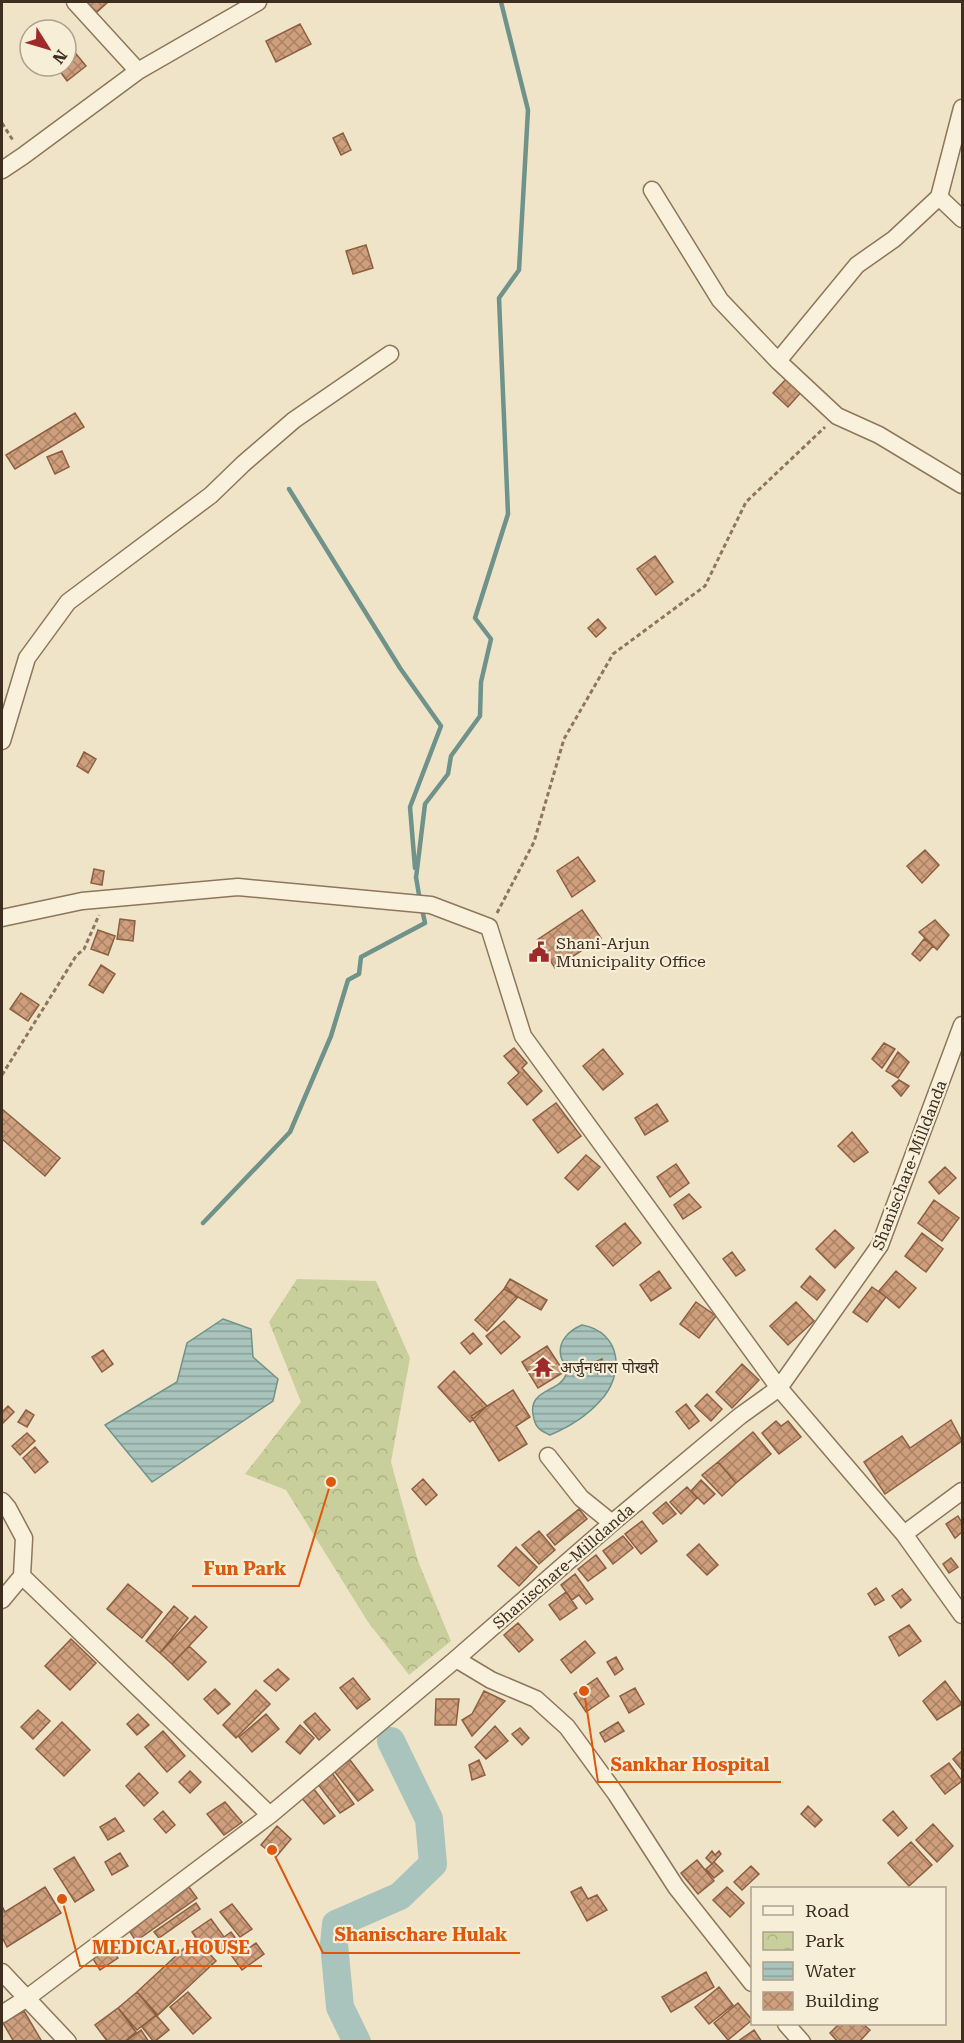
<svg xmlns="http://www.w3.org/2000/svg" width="964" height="2043" viewBox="0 0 964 2043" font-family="'Roboto Serif','Noto Sans Devanagari',serif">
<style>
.park{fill:url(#park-crowns)}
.water{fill:url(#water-rules);stroke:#6f938a;stroke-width:1.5}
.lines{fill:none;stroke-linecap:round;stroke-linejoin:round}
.stream{stroke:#6f938a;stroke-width:4.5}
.river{stroke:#a9c4bc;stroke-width:28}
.building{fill:url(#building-cross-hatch);stroke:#8d5f41;stroke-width:1.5}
.minor-casing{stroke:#8d765c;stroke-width:19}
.path{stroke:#8d765c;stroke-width:3;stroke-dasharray:4.5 3;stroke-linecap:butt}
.minor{stroke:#faf1dc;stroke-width:16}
.labels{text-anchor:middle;stroke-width:4.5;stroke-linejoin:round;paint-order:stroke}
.poi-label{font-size:16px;fill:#3d2e20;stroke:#f7eed8;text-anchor:start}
.street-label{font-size:16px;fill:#3d2e20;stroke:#f7eed8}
.leader{fill:none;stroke:#df570d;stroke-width:2}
.callout-dot{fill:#df570d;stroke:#f7eed8;stroke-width:2}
.callout-label{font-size:18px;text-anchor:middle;font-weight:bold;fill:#df570d;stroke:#f7eed8;stroke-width:4.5;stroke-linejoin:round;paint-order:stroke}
</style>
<defs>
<pattern id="park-crowns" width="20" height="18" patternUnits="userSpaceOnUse" patternTransform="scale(1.5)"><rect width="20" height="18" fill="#c9cf9b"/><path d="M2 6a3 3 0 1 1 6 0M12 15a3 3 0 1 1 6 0" fill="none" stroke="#aeb285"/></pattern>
<pattern id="water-rules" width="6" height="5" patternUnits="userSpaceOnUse" patternTransform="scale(1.5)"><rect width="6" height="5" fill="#a9c4bc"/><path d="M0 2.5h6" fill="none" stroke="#8ba098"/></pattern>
<pattern id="building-cross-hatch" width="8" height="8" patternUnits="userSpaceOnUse" patternTransform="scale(1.5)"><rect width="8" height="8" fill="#cf9f7d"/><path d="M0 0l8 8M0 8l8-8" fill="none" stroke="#a98266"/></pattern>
</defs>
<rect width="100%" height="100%" fill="#f0e4c8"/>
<path class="park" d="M297 1279 376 1281 410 1358 391 1462 418 1561 451 1641 409 1675 368 1622 286 1490 245 1474 301 1402 269 1322Z"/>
<path class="water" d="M223 1319 251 1329 253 1357 278 1379 273 1401 152 1482 105 1425 177 1382 187 1343Z
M582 1325C622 1332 625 1375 600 1401 586 1417 569 1427 550 1435 541 1431 536 1428 534 1419 525 1388 561 1393 566 1374 568 1368 563 1363 561 1357 557 1341 570 1330 582 1325Z"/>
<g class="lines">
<path class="stream" d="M289 489 400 668 441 726 410 807 415 868
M416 877 420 901
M416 878 425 804 448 774 451 756 480 716 481 682 491 639 475 618 508 514 499 298 519 270 528 110 501 2
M203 1223 290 1132 331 1036 348 980 359 974 361 957 425 923 422 909"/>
<path class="river" d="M357 2042 340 2007 334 1944 336 1924 400 1896 433 1864 429 1819 391 1741"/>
</g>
<path class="building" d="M86 2H108L97 12Z
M300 24 311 44 276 62 266 41Z
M72 49 86 66 67 81 56 66H66V54Z
M343 133 351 150 341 155 333 138Z
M366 245 373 268 353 274 346 251Z
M788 377 803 390 788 407 773 393Z
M75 413 84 427 15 469 6 455Z
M62 451 69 467 55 474 47 457Z
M655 556 673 582 656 595 637 569Z
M598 619 606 628 596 637 588 628Z
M84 752 96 759 88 773 77 766Z
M925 850 939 865 922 883 907 866Z
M578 857 595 881 572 897 557 871Z
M94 869 104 871 102 885 91 883Z
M582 910 601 938 555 968 537 940Z
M120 919 135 921 133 941 117 939Z
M935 920 949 935 937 950 919 932Z
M98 930 115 936 108 955 91 949Z
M924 939 933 946 920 961 912 954Z
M101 965 115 974 103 993 89 985Z
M21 993 39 1005 28 1021 10 1009Z
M884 1043 895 1049 882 1068 872 1059Z
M514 1048 527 1063 522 1068 542 1091 527 1105 508 1083 519 1073 504 1056Z
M603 1049 623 1074 603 1090 583 1066Z
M898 1052 909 1062 898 1078 886 1071Z
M899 1080 909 1086 901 1096 892 1086Z
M556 1103 581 1136 558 1153 533 1120Z
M657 1104 668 1121 645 1135 635 1118Z
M2 1109 60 1158 45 1176 2 1139Z
M852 1132 868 1152 854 1162 838 1146Z
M586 1155 600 1167 578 1190 565 1178Z
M676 1164 689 1183 670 1197 657 1177Z
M945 1167 956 1178 939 1194 929 1182Z
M689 1194 701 1207 683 1219 674 1205Z
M934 1200 959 1218 942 1241 918 1223Z
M625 1223 641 1243 613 1266 596 1246Z
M835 1230 854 1248 835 1268 816 1249Z
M922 1233 943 1249 926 1272 905 1256Z
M732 1252 745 1270 736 1276 723 1259Z
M659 1271 671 1288 651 1301 640 1285Z
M896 1271 916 1288 899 1308 879 1291Z
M810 1276 825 1290 817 1300 801 1287Z
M510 1279 547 1300 541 1310 504 1289Z
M506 1287 517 1298 487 1331 475 1320Z
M872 1287 886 1297 867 1322 853 1312Z
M696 1302 716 1316 699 1338 680 1324Z
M796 1302 814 1321 788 1345 770 1326Z
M504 1321 520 1337 501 1354 486 1336Z
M473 1333 482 1344 470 1354 461 1343Z
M547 1346 564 1372 538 1388 522 1362Z
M103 1350 113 1364 102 1372 92 1357Z
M602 1359 607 1370 598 1374 593 1363Z
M742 1364 759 1380 732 1408 716 1392Z
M454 1371 487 1406 470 1422 438 1387Z
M513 1390 530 1417 516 1426 527 1444 499 1461 471 1416Z
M707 1394 722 1409 711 1421 695 1406Z
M686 1404 699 1421 689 1429 676 1412Z
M8 1406 14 1412 2 1424V1412Z
M26 1410 34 1415 27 1427 18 1422Z
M951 1420 962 1441 885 1494 864 1462 902 1436 910 1448Z
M776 1421 781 1426 788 1421 801 1437 779 1454 762 1433Z
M753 1432 771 1454 736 1483 718 1462Z
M27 1433 35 1441 20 1455 12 1446Z
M35 1447 48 1462 35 1473 23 1458Z
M718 1462 736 1483 722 1496 702 1475Z
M423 1479 437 1495 426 1505 412 1489Z
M701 1480 715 1494 704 1504 691 1491Z
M687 1487 697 1498 681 1514 670 1502Z
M666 1502 676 1514 663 1524 653 1513Z
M579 1509 587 1519 555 1545 547 1535Z
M958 1516 962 1523V1532L955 1538 946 1524Z
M642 1521 657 1541 641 1554 625 1534Z
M539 1531 555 1550 539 1564 522 1545Z
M623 1536 633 1548 613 1564 603 1551Z
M699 1544 718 1565 707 1575 687 1555Z
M516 1547 537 1567 519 1586 498 1566Z
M596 1555 606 1568 588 1581 578 1569Z
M951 1558 958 1567 949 1573 943 1564Z
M575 1574 593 1599 586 1604 579 1595 572 1600 561 1585Z
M128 1584 162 1612 142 1638 107 1609Z
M876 1588 884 1600 875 1605 868 1594Z
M902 1589 911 1600 901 1608 892 1596Z
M566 1592 577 1608 560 1620 549 1605Z
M174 1606 188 1618 160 1653 146 1641Z
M195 1616 207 1627 172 1664 160 1653Z
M518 1623 533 1640 519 1652 504 1635Z
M909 1625 921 1641 899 1656 889 1637Z
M71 1639 96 1663 70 1690 45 1666Z
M585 1641 595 1653 571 1673 561 1660Z
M189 1646 206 1662 188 1680 172 1664Z
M616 1657 623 1669 615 1675 607 1662Z
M278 1669 289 1679 276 1691 264 1681Z
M353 1678 370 1699 357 1709 340 1688Z
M597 1678 609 1696 586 1712 574 1694Z
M945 1681 962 1704 937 1720 923 1701Z
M635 1688 644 1704 629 1713 620 1696Z
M215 1689 230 1704 218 1714 204 1699Z
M256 1690 270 1704 236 1738 223 1725Z
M484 1691 505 1701 472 1736 462 1720 472 1714Z
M436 1699H459L456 1725H435Z
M38 1710 50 1721 33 1739 21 1727Z
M315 1713 330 1730 319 1740 304 1722Z
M138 1714 149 1725 137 1735 127 1724Z
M266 1714 279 1729 252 1752 239 1737Z
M62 1722 90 1750 64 1776 36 1749Z
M618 1722 624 1731 605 1742 600 1733Z
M300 1725 314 1738 300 1754 286 1742Z
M495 1726 508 1741 486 1759 475 1747Z
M520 1728 529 1738 522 1745 512 1734Z
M163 1731 185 1756 167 1772 145 1747Z
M962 1751V1770L953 1759Z
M350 1760 373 1790 358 1801 334 1771Z
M479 1760 485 1775 472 1780 469 1765Z
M949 1763 962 1781 945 1794 931 1776Z
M190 1771 201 1782 190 1793 179 1782Z
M139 1773 158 1793 144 1806 126 1786Z
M332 1773 354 1804 340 1813 317 1783Z
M313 1788 335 1816 324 1824 301 1797Z
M225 1802 242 1822 224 1835 207 1814Z
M808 1806 822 1820 815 1827 801 1814Z
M163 1811 175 1825 166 1833 154 1819Z
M893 1811 907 1828 898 1836 883 1820Z
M115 1818 124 1831 108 1840 100 1827Z
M933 1824 953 1846 937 1862 916 1840Z
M277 1826 291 1839 276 1857 261 1845Z
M911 1842 932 1865 909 1886 888 1863Z
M712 1851 715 1855 719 1851 721 1854 712 1864 706 1858Z
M120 1853 128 1866 112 1875 105 1862Z
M74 1857 94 1890 75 1902 54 1869Z
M697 1860 714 1881 698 1894 681 1873Z
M714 1862 723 1871 714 1878 706 1869Z
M751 1866 759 1874 742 1890 734 1882Z
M186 1883 197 1898 136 1941 126 1926Z
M45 1887 61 1913 7 1947 2 1937V1906L5 1912Z
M581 1887 588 1899 597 1895 607 1910 587 1921 571 1892Z
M727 1887 744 1903 730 1917 713 1900Z
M196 1903 200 1909 159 1938 154 1932Z
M232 1904 252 1929 240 1937 220 1912Z
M211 1919 224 1937 231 1932 245 1951 256 1943 264 1954 242 1970 226 1948 219 1953 213 1945 205 1951 192 1932Z
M195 1938 216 1961 158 2015 137 1992Z
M108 1942 118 1958 100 1970 90 1954Z
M706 1972 714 1987 671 2012 662 1997Z
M719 1987 733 2005 709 2024 695 2007Z
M137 1992 156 2015 137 2030 118 2008Z
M188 1992 211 2018 193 2034 170 2007Z
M738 2003 752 2020 728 2040 714 2023Z
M118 2008 136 2032 124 2042H108L95 2025Z
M24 2011 41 2040 38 2042H14L3 2023Z
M156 2015 169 2030 154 2042 142 2027Z
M839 2024H863L870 2030 859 2042H838L830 2033Z
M141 2030 149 2042H125Z
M754 2030 762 2042H737Z"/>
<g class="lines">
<g class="minor-casing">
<path id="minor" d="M75 2 138 71
M962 108 939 197 894 239 857 265 778 361 837 416 879 435 962 485
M2 170 23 156 138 71 258 2
M652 190 720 300 778 361
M939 197 962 219
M2 741 27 658 68 602 211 495 243 464 294 420 390 354
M2 918 82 901 238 887 431 905 489 927 523 1036 779 1388 904 1534 962 1615
M548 1456 581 1498 612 1523
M2 1501 8 1508 24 1538 22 1576 2 1600
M904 1534 962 1491
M22 1576 270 1815
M456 1659 491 1680 536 1699 567 1727 616 1794 676 1887 752 1983
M2 1972 68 2042
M2 2014 27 1998 270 1815 456 1659 612 1523 740 1416 779 1388 880 1245 962 1025
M786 2024 802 2042"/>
</g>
<path class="path" d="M2 123 14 142
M497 913 534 842 564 739 613 654 705 586 746 502 825 427
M2 1075 76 956 84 949 99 915"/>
<use href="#minor" class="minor"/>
</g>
<defs>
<g id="civic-bare" transform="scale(1.62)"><path d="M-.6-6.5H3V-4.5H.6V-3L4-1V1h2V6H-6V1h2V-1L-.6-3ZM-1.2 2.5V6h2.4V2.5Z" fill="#9e2a2b" stroke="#f7eed8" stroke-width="2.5" paint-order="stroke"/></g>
<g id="temple-bare" transform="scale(1.62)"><path d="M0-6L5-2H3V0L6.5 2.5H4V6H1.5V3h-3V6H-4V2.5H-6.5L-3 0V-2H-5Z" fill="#9e2a2b" stroke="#f7eed8" stroke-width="2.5" paint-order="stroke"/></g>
</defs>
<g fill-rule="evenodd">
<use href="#civic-bare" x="539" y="952"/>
<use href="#temple-bare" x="543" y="1367"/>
</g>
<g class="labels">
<g class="poi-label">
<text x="556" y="949">Shani-Arjun<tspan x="556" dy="18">Municipality Office</tspan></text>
<text x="560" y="1373">अर्जुनधारा पोखरी</text>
</g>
<g class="street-label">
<text transform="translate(909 1165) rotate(-69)" y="6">Shanischare-Milldanda</text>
<text transform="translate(563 1566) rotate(-41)" y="6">Shanischare-Milldanda</text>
</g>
</g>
<path class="leader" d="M331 1482L299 1586H192M584 1691L598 1782H781M272 1850L323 1953H520M62 1899L80 1966H262"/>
<g class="callout-dot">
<circle cx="331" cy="1482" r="6"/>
<circle cx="584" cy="1691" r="6"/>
<circle cx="272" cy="1850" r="6"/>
<circle cx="62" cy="1899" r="6"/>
</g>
<g class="callout-label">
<text x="245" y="1575">Fun Park</text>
<text x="690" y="1771">Sankhar Hospital</text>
<text x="421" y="1941">Shanischare Hulak</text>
<text x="171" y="1954">MEDICAL HOUSE</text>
</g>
<rect width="964" height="2043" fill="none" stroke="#3d2e20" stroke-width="6"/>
<rect x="751" y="1887" width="195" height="138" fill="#f7eed8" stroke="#ada18e" stroke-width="1.5"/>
<rect x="763" y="1906" width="30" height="9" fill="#faf1dc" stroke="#ada18e" stroke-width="1.5"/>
<text x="805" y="1917" font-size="18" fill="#3d2e20">Road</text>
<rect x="763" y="1932" width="30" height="18" fill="url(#park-crowns)" stroke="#ada18e" stroke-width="1.5"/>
<text x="805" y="1947" font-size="18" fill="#3d2e20">Park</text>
<rect x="763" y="1962" width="30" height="18" fill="url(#water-rules)" stroke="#ada18e" stroke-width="1.5"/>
<text x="805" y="1977" font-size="18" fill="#3d2e20">Water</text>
<rect x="763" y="1992" width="30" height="18" fill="url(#building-cross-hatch)" stroke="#ada18e" stroke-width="1.5"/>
<text x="805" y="2007" font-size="18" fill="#3d2e20">Building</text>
<g transform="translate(48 48) rotate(127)"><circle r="28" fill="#f7eed8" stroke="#ada18e" stroke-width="1.5"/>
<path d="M0-4.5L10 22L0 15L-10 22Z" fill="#9e2a2b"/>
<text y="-9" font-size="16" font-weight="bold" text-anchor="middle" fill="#3d2e20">N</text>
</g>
</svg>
